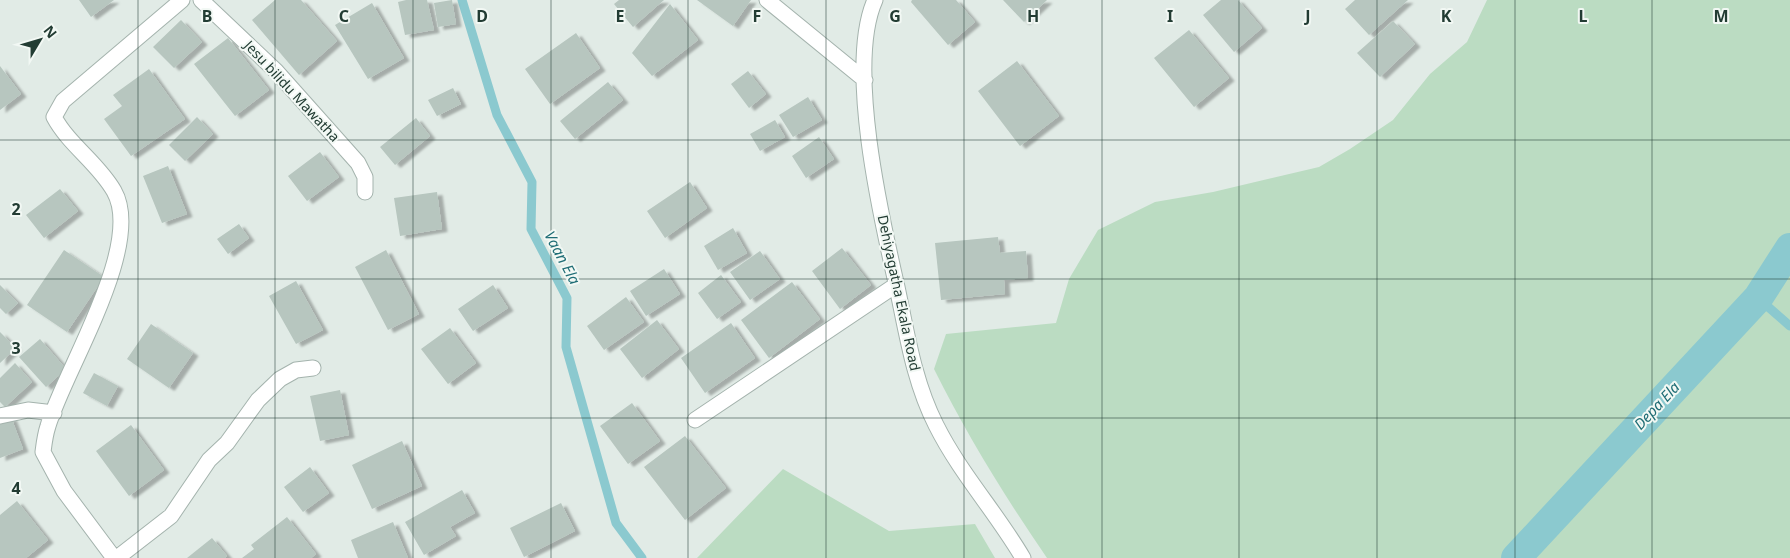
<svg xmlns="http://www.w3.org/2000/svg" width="1790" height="558" viewBox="0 0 1790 558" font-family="'Noto Sans',sans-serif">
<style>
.green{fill:#bbdcc2}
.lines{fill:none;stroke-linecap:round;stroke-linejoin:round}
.stream{stroke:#8bc9cf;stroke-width:9}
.canal{stroke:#8bc9cf;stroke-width:30}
.building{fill:#b7c6bf;filter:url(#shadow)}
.minor-casing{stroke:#a4b3ad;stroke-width:17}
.minor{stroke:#fff;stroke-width:15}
.grid{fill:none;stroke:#223c33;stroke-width:1;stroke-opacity:0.55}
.labels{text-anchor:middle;stroke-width:4;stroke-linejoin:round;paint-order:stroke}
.street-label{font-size:14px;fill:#223c33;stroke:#f2f8f4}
.water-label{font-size:15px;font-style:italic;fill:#1f6d75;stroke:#f2f8f4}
.grid-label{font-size:16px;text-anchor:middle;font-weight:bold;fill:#223c33;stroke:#f2f8f4;stroke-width:4;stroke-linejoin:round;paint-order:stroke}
</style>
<defs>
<filter id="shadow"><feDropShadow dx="5.5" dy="3" stdDeviation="1" flood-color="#0004"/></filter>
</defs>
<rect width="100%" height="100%" fill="#e1ebe6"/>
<path class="green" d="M1487 0H1790V558H1047C1005 497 967 435 934 369L946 334 1056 323 1069 279 1098 230 1155 202 1213 192 1319 167 1350 149 1393 120 1430 74 1467 42Z
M783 469 889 531 975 524 995 558H697Z"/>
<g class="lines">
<path class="stream" d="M462 0 497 115 532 182 531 229 567 298 566 347 616 523 642 558
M1758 298 1790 326"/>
<path class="canal" d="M1516 558 1758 298 1790 248"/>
</g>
<path class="building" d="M79 0H114L91 17Z
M275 0H301L337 41 299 75 252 20Z
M406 0H427L434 30 405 35 398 2Z
M452 0 456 24 438 27 434 3Z
M619 0H664L633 27 614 4Z
M697 0H751L733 26Z
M912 0H956L975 22 948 45 911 2Z
M1003 0H1047L1024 22Z
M1221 0H1238L1262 28 1234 52 1203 15Z
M1355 0H1408L1369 35 1345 9Z
M372 3 404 58 368 79 335 25Z
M670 4 698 40 652 76 632 53Z
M181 20 202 42 174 68 153 47Z
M1393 21 1415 44 1380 77 1357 53Z
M1189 30 1229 78 1194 107 1154 58Z
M576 33 600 68 550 104 525 69Z
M228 38 269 90 235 116 194 64Z
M1017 61 1059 116 1020 146 978 91Z
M0 66 21 94 0 110Z
M149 69 185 119 131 156 104 119 122 106 113 95Z
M748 71 766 94 749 108 731 84Z
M608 82 623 100 575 139 560 121Z
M453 88 461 104 437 116 428 100Z
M808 97 822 120 793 137 779 115Z
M197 117 213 134 185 161 169 145Z
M416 118 430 136 395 165 380 147Z
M775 120 785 137 760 151 750 134Z
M819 137 834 159 806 178 792 156Z
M320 152 339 177 307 201 288 176Z
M168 166 187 214 162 223 143 176Z
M690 182 707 208 665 238 647 211Z
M60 189 78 211 44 238 26 215Z
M437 192 442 229 400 236 394 198Z
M239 224 249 238 228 254 217 239Z
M733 228 747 253 718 270 704 246Z
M998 237 1000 253 1026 251 1028 278 1004 280 1005 294 941 300 935 243Z
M842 248 871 285 840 309 812 271Z
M64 250 104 277 67 332 27 305Z
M386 250 419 314 388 330 355 267Z
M760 251 780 279 750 300 730 272Z
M664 269 680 294 646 316 630 291Z
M721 275 741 302 717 319 698 293Z
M296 281 323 330 296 344 269 296Z
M792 282 820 319 769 358 741 320Z
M0 285 18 303 6 314 0 308Z
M493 285 508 308 473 331 458 309Z
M626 297 644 322 604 350 587 326Z
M657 320 679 349 642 378 620 349Z
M731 323 755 358 705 393 681 358Z
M151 324 193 353 169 388 127 359Z
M450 328 476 363 448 384 421 349Z
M0 332 16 348 0 363Z
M40 339 66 369 46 387 19 357Z
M15 363 32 382 5 407 0 402V378Z
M94 373 118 386 107 406 83 393Z
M340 390 349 435 320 441 310 396Z
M632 403 660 441 628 464 600 426Z
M11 417 23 449 0 458V421Z
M131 425 164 470 129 496 96 451Z
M685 436 726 488 685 520 644 467Z
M402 441 422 486 372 509 352 465Z
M310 467 329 493 303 512 284 487Z
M462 490 475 513 450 527 456 536 424 555 405 522Z
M17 501 48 540 26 558H0V515Z
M561 503 575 531 524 557 510 528Z
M287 517 316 554 311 558H242L254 549 251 545Z
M393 522 408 558H358L351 540Z
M212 538 227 556 225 558H187Z"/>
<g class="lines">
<g class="minor-casing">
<path id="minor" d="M201 0 276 71 358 163 365 177V192
M767 0 865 80
M875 0C846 65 881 217 897 287 907 334 914 382 936 425 960 473 996 512 1023 558
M0 416 28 410 54 413
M695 420 896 285
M114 558 64 491 43 452C44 444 45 435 48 426 64 371 145 245 114 191 98 163 69 145 54 117L63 101 182 0
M117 558 171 516 209 460 227 443 258 400 280 379 296 370 313 368"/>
</g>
<use href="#minor" class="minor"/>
</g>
<path class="grid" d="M138 0V558M275 0V558M413 0V558M551 0V558M688 0V558M826 0V558M964 0V558M1102 0V558M1239 0V558M1377 0V558M1515 0V558M1652 0V558M0 140H1790M0 279H1790M0 418H1790"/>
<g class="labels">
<g class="street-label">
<text transform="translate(292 91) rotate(47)" y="5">Jesu bilidu Mawatha</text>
<text transform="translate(899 293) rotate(78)" y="5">Dehiyagatha Ekala Road</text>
</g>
<g class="water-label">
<text transform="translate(562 258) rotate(62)" y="5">Vaan Ela</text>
<text transform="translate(1657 406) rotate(-47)" y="5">Depa Ela</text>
</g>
</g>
<g class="grid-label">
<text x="207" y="22">B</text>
<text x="344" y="22">C</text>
<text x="482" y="22">D</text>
<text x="620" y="22">E</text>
<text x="757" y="22">F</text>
<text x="895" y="22">G</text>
<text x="1033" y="22">H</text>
<text x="1170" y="22">I</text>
<text x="1308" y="22">J</text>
<text x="1446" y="22">K</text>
<text x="1583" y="22">L</text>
<text x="1721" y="22">M</text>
<text x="16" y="215">2</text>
<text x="16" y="354">3</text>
<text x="16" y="494">4</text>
</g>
<g transform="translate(40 40) rotate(52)" stroke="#f2f8f4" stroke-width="4" paint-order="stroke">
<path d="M0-4L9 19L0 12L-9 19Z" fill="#223c33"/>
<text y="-8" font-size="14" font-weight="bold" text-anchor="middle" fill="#223c33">N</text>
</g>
</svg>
